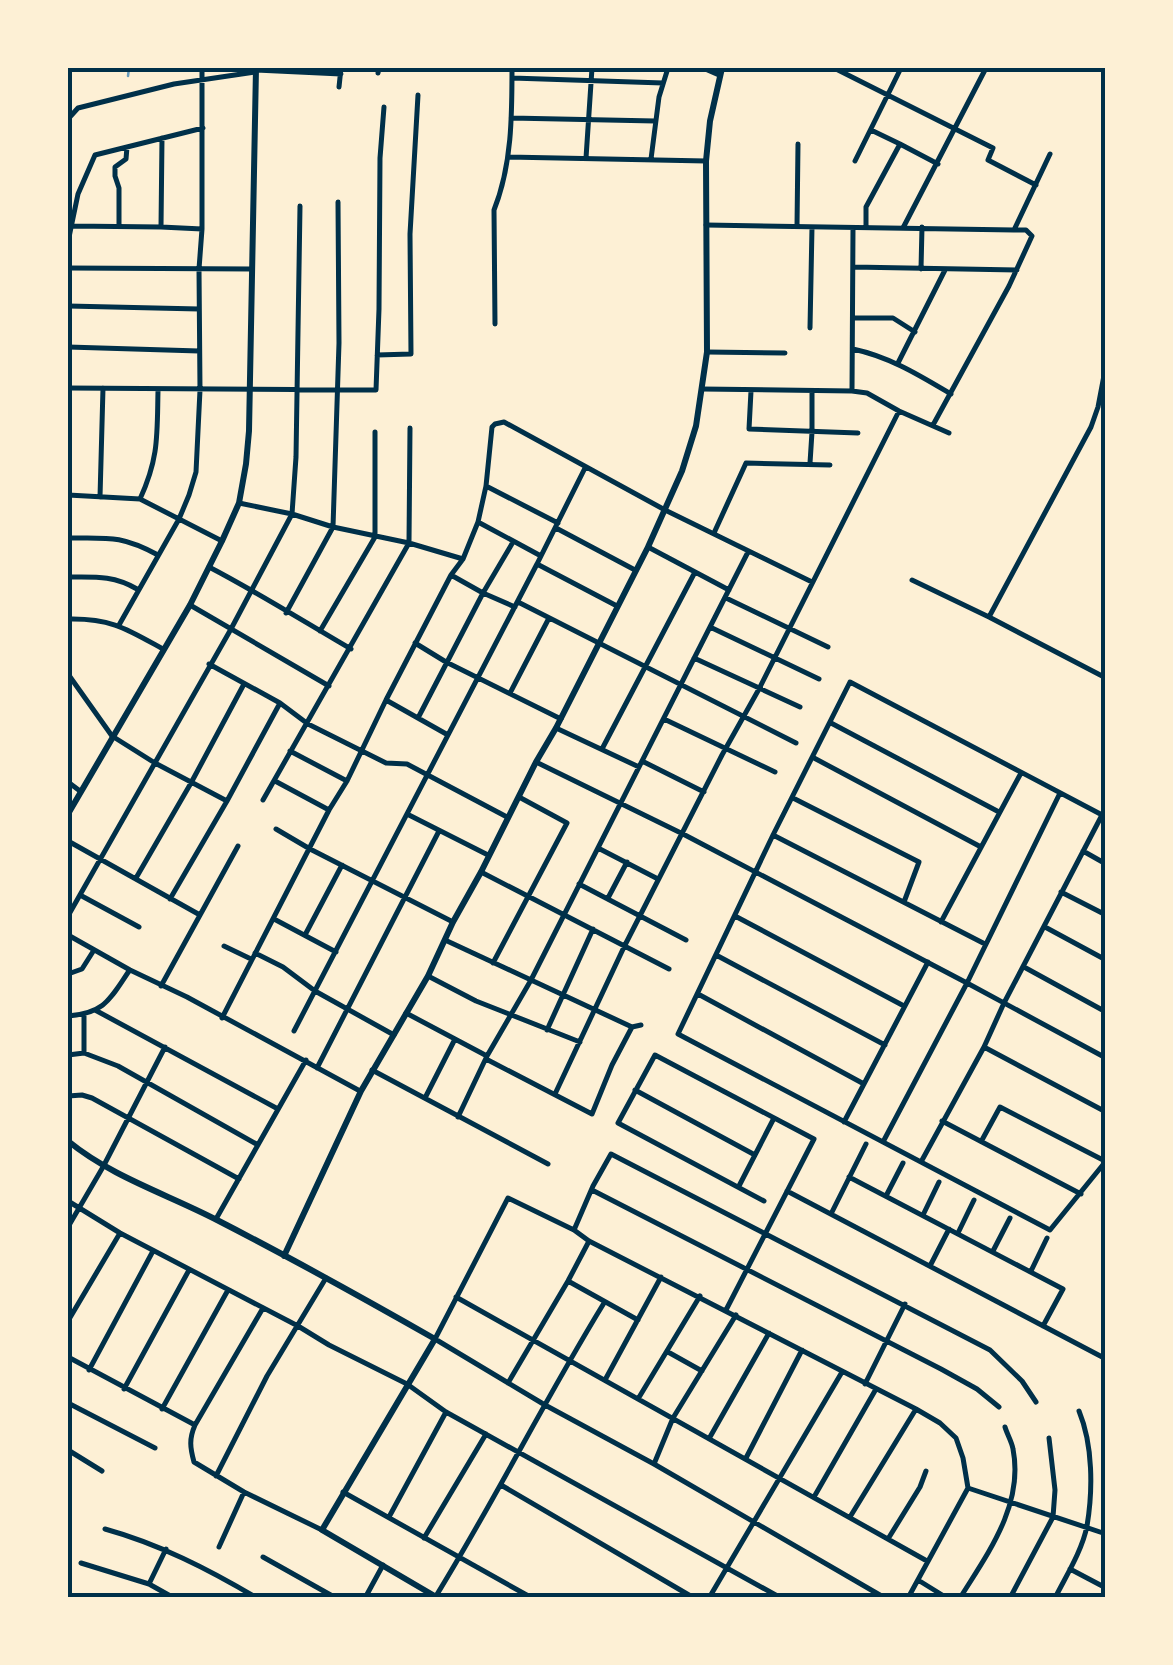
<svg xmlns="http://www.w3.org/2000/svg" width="1173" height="1665" viewBox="0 0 1173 1665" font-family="'Open Sans',sans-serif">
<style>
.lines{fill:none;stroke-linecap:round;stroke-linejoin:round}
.stream{stroke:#669bbc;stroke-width:2.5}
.minor{stroke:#003049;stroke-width:5}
.tertiary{stroke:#003049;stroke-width:6}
.neatline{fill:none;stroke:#003049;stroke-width:4}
</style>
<rect width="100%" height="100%" fill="#fdf0d5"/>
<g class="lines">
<path class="stream" d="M128 76 129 68"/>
<path class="minor" d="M703 68 719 75
M834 68 993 148 988 160 1036 185
M256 70 341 74
M378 73 379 68
M512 78 663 83
M339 87 341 68
M511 118 655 121
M68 119 78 108 174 84 255 72
M871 130 900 144
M508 157 706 161
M586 158 592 68
M651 159 659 97 668 68
M855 161 901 68
M706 225 1014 230
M71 226 161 227 202 229
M119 226V188L115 176V167L126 159 127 147
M797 226 798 144
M904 226 986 68
M161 227 162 138
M866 227V207L900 144 938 164
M68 242 78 194 95 155 203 128
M853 267 1017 270
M68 268 252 269
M921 269 922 227
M68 306 199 309
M853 318H893L915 332
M495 324 494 210C512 165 512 115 512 68
M810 328 812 227
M68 347 199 351
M853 349C890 357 919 375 951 394
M707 352 785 353
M377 355 411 354 410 234 418 95
M898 363 945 270
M68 388 376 390 379 309 380 158 384 107
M702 389 852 391 867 393 899 411 949 433
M751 391 749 429 858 433
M852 391 853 228
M933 425 1009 286 1032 236 1026 230H1014L1050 154
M810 463 812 432V391
M486 486 558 523
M68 495 140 499 222 541
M100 497 103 388
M140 499C159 458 157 435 158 391
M239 503 292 514 333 527 409 543 463 559
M556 528 635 570
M714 533 746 463 830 465
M68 538C108 538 121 535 158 555
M648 547 729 590
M541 556 585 468
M209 567C257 592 303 621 351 649
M451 575 483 593 515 607
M68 577C94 577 113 575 137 589
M912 580 989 617 1106 678
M726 598 828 647
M518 602 796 743
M190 605 329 686
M617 606 537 564 541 556 478 522 486 486 492 427 495 424 504 422 665 510 812 582
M286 613 333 527 339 343 338 202
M989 617 1091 427 1098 407 1106 365
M68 619C111 618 127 629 163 649
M119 625 179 519 189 495 196 472 200 390 199 269 202 229V68
M710 627 819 679
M320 631 375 537V432
M415 643 446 662 561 719
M694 658 800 707
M68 674 112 736 155 763 227 801
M510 693 549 618
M386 700 448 735
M280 703 308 724 386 763 407 764 507 817
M418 718 483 593 513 542
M664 719 775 772
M831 723 999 812
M556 728 639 767
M602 749 695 572
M290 751 347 781
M814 758 981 847
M642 761 704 792
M536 762 683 834 967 983 1106 1058
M275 781 329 810
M68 782 80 791
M793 798 919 862 904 902
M263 800 409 543 410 428
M407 814 488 855
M1106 817 850 682 773 835 678 1034 1050 1230 1106 1161
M276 829 310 849 453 922
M773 835 985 944
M68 841 200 915
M598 848 658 879
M1083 851 1106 864
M481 872 669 969
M136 878 191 783 244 684
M579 884 686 940
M1061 892 1106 915
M80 895 139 927
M608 898 627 862
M170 899 227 801 280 703 209 664
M68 916 231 629 292 514 296 457 300 206
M735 916 904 1006
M274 919 336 952
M941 922 1021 773
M1045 927 1106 960
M68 935 130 970 187 997 360 1091
M305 935 342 865
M445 940 632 1027 641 1025
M224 946 251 959
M255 953 283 967 315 991 394 1035
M716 955 885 1045
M493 963 567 823 519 797
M1024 967 1106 1012
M68 974 82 969 94 950
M428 976 476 1001 580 1042
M161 986 238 846
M698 994 864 1084
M95 1010 278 1109
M406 1013 487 1056
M68 1016C105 1013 110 999 129 971
M222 1018 329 810 347 781 386 700 451 575 463 559 478 522
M547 1030 593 929
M294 1031 537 564
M984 1047 1106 1112
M84 1053V1015
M68 1055 84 1053 118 1066 258 1145
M486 1059 592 1114 612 1065 632 1027
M317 1068 439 831
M372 1070 548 1164
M635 1090 755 1155
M555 1094 624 947 722 755 759 689 899 411
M68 1096 82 1095 92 1098 239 1179
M425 1098 455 1039
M458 1117 487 1056 531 980 748 552
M942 1121 1081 1194
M844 1122 928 962
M982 1140 1000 1107 1105 1161
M883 1142 967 983 1060 793
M921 1162 984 1047 1004 1003 1102 815
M849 1177 1063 1289 1043 1326
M739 1186 774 1118
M592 1190 941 1369 977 1389 999 1407
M787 1191 1106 1359
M886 1196 903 1163
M68 1201 120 1233 298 1326 329 1345 407 1384 446 1412 781 1598
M832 1212 866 1144
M923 1215 939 1182
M216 1219 306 1060
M68 1227 103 1167 165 1047
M574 1230 593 1186 611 1154 990 1350 1022 1381 1036 1402
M958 1233 974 1200
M993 1251 1010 1218
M930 1266 949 1229
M1031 1271 1047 1238
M568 1281 638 1320
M456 1297 927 1561
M263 1308 195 1425C189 1439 190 1447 194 1462L244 1492 322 1530
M726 1310 814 1139 655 1055 618 1123 764 1201
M68 1321 120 1233
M668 1352 702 1371
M68 1357 195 1425
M89 1370 153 1251
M605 1380 661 1277
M508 1383 568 1281 588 1243
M865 1384 905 1304
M124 1389 189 1270
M638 1399 700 1296
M68 1403 155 1448
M162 1409 228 1290
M710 1437 769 1333
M68 1450 102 1471
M746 1458 802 1350
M654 1464 673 1418 736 1315
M216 1476 267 1376 326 1278
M501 1485 694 1598
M968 1488 1106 1534
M343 1492 532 1598
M814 1497 876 1389
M389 1517 446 1412
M850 1517 916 1409
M105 1529C159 1544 208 1569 257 1598
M424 1538 486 1434
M888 1539 920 1487 926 1471
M219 1547 244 1492
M166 1549 149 1584 174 1598
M263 1557 336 1598
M81 1563 149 1584
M1070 1569 1106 1588
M918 1580 947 1598
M436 1596C495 1500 545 1399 604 1303
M365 1598 383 1565
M709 1598 842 1372
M885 1598 654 1464 545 1405 435 1339 508 1198 574 1230 589 1241 916 1409 940 1423 956 1438 963 1458 968 1488 908 1598
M960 1598C988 1553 1024 1505 1013 1449 1012 1442 1007 1434 1005 1427
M1010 1598 1053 1517 1055 1490 1049 1438
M1055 1598C1066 1576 1082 1551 1087 1526 1093 1490 1093 1445 1079 1411"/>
<path class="tertiary" d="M68 814 190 605 222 541 239 503 246 464 249 431 256 68
M68 1141C112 1177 167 1194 217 1220 291 1258 363 1298 435 1339L322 1530 438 1598
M284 1256 361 1091 428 976 453 922 481 872 536 762 556 728 648 547 682 471 696 426 707 352 706 161 710 121 722 68"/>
</g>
<rect width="1173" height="1665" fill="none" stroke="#fdf0d5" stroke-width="140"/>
<rect x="70" y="70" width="1033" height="1525" class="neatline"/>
</svg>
